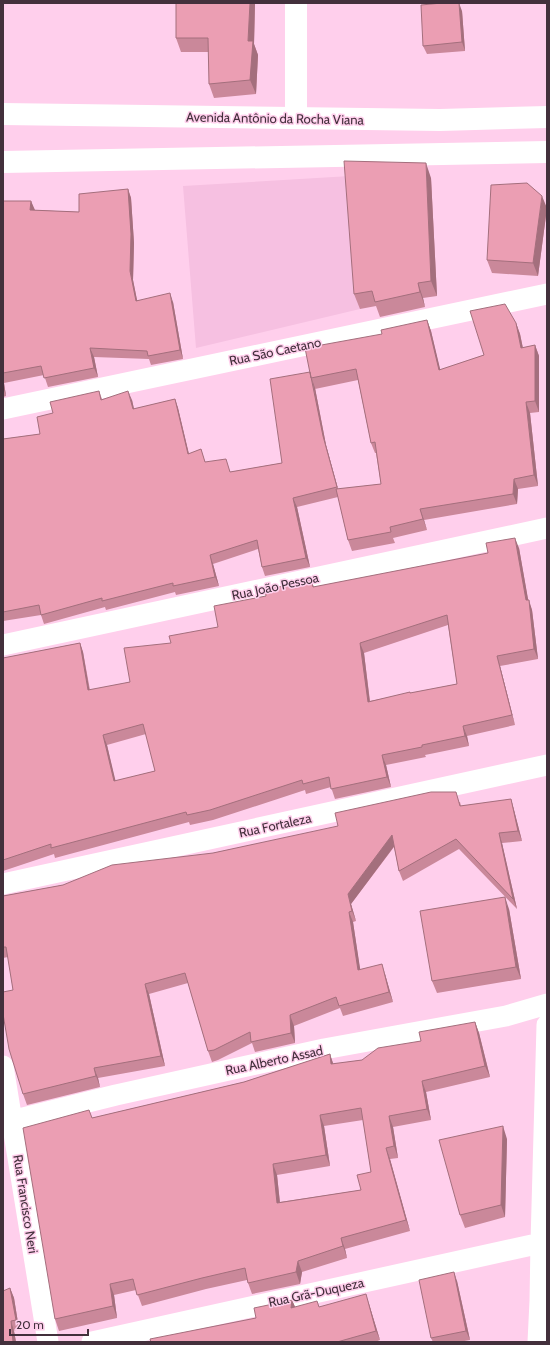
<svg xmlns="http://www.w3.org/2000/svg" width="550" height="1345" viewBox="0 0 550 1345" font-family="Cabin,sans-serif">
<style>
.built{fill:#f6c0e1}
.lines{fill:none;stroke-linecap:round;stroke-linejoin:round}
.minor{stroke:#fff;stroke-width:21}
.tertiary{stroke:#fff;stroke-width:22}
.secondary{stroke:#fff;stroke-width:22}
.wall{fill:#ca889a;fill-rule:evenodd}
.shaded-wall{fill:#a46f7d}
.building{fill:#eb9eb3;stroke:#a46f7d;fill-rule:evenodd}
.labels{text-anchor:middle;stroke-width:3;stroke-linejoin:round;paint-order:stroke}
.street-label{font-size:13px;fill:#43303c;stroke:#ffcfec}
</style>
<rect width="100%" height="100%" fill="#ffcfec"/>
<path class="built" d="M350 176 360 309 196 348 183 186Z"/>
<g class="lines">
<path class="minor" d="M3 409 547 294
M3 645 547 528
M3 884 547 765
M3 1066 48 1342
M3 1123 116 1095 324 1049 506 1016 547 1004
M92 1342 541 1243
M538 1342 540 1301 541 1243 547 1025"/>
<path class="tertiary" d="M296 118V3"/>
<path class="secondary" d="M3 114 440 120 547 117
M3 162 547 152"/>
</g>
<path class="wall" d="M255 3 254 44 258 55 256 94 214 98 209 84V52H181L176 38Z
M462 11 465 51 427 54 423 46Z
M431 178 437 296 423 298 425 307 380 317 376 306 360 309 354 294Z
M128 189 131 198 134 243 133 280 137 300 173 302 183 359 151 365 149 359 94 357 98 377 48 387 44 375 4 383 6 396 3 397V201H31L34 210 79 212Z
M547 208 538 276 492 273 487 260Z
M427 320 431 331 440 370 484 355 516 323 520 334 523 348 535 345 539 356V412L530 413 538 486 518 489 517 504 424 520 427 530 393 538 395 543 352 551 348 540 338 497 297 507 310 567 265 576 262 567 258 549 213 564 219 586 176 595 175 592 106 610 105 607 44 624 41 615 3 621V439L40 434 53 413 99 391 102 399 132 400 134 409 175 399 178 408 189 454 201 449 205 462 230 472 282 463 310 372 382 334ZM358 380 371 443 375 453H376L381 484 338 489 326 445 315 388V389Z
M519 548 528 600 532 610 538 659 500 666 515 725 467 736 469 746 425 755 426 757 386 765 391 787 335 799 331 787 306 794 305 790 213 820 190 825 189 822 55 858 54 854 3 871V658L80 643 83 652 90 690 130 682 171 643 218 627 266 596 311 580 314 587ZM448 625 457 684 370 701 364 653ZM146 734 155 771 115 781 107 745Z
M511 799 514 810 522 841 502 843 517 909 459 849 403 881 399 871 394 847 351 904 356 921 353 922 360 970 385 974 393 1002 343 1016 340 1008 294 1026 295 1043 255 1052 252 1043 218 1060 212 1062 208 1051 188 983 149 994 165 1066 98 1078 100 1087 27 1105 23 1094 13 990 8 957 3 958V896L63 885 213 853 460 802 461 806Z
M509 909 521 979 437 993 432 981Z
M475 1022 479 1033 490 1077 426 1092 431 1120 393 1127 398 1158 390 1159 410 1231 345 1249 347 1258 302 1272 300 1284 252 1294 247 1280 206 1289 142 1306 136 1290 114 1295 117 1318 59 1331 55 1319 92 1118 244 1082 330 1054 333 1064 362 1060 421 1041ZM363 1120 371 1172 361 1190 280 1202 277 1175 330 1166 324 1126Z
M507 1139 505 1217 465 1228 460 1215Z
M457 1281 470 1340 459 1342H433L431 1338Z
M10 1288 14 1298 19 1329 14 1331 16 1342H3Z
M292 1300 295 1307H320L369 1304 380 1340 375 1342H151L256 1318Z"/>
<path class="shaded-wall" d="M250 3H255L254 44 258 55 256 94 250 80 248 41Z
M459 3 462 11 465 51 462 42Z
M426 163 431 178 437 296 431 281Z
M128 189 131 198 134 243 133 280 139 310 136 301 130 271Z
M542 196 547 208 538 276 533 263Z
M31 201 35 210H30Z
M418 283 423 298 425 307 420 292Z
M170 293 173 302 183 359 180 350Z
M427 320 431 331 443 381 439 370Z
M516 323 520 334 525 359 521 348Z
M535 345 539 356V412L535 401Z
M90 348 94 357 98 377 94 368Z
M312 379 315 388 326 445 340 496 337 487 323 436Z
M3 381 4 383 6 396 3 387Z
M128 391 132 400 136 418 133 409Z
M175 399 178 408 191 463 188 454Z
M526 402 530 413 538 486 534 475Z
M514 479 518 489 517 504 513 494Z
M293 498 297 507 310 567 306 558Z
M420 509 424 520 427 530 423 519Z
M515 538 519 548 530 610 526 600Z
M210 555 213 564 219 586 215 577Z
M529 600 532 610 538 659 534 649Z
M80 643 83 652 91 700 88 690Z
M360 643 364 653 371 712 368 702Z
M497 656 500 666 515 725 512 715Z
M463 726 467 736 469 746 465 736Z
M103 735 107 745 118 791 114 781Z
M382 755 386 765 391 787 387 777Z
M511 799 514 810 522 841 518 831Z
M499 833 502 843 517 909 513 899Z
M392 835 395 845 351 904 356 921 352 911 348 894Z
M505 897 509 909 521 979 516 967Z
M349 912 353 922 362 981 358 970Z
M382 964 385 974 393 1002 389 992Z
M145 984 149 994 165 1066 161 1056Z
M290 1015 294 1026 295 1043 291 1033Z
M475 1022 479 1033 490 1077 485 1066Z
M330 1054 334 1066 331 1064Z
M94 1068 98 1078 100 1087 96 1076Z
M422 1081 426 1092 431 1120 427 1109Z
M320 1115 324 1126 330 1166 326 1155Z
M389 1116 393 1127 398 1158 394 1146Z
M503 1126 507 1139 505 1217 501 1205Z
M386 1148 390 1159 410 1231 406 1220Z
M273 1164 277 1175 281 1214 277 1203Z
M341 1238 345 1249 347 1258 343 1246Z
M298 1261 302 1272 300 1284 296 1272Z
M454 1272 457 1281 470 1340 466 1331Z
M110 1284 114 1295 117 1318 113 1306Z
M10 1288 14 1298 19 1329 16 1320Z
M366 1294 369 1304 380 1340 376 1331Z
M292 1300 296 1309 291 1308Z
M11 1321 14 1331 16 1342H13Z"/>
<path class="building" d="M176 3H250L248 41H253L250 80 209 84 208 38H176Z
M442 3H459L462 42 423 46 421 5Z
M344 161 426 163 431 281 418 283 420 292 375 302 372 291 354 294Z
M527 183 542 196 533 263 487 260 491 185Z
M128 189 131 234 130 271 136 301 170 293 180 350 148 356 147 351 90 348 94 368 44 378 41 366 3 373V201H31L30 210 79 212V194Z
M505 304 516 323 521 348 535 345V401L526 402 534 475 514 479 513 494 420 509 423 519 390 527 391 532 348 540 336 489 381 484 375 442 371 443 356 369 311 378 305 348 382 334 381 330 427 320 439 370 484 355 470 311Z
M310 372 323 436 337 487 293 498 306 558 262 567 257 540 210 555 215 577 173 586V583L102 601V598L41 615 39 605 3 612V439L40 434 37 417 53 413 50 402 99 391 101 400 128 391 133 409 175 399 188 454 201 449 205 462 226 459 230 472 282 463 270 379Z
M515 538 526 600H529L534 649 497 656 512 715 463 726 465 736 422 745V747L382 755 387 777 331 789 329 777 303 784 302 780 210 810 187 815 186 812 51 848V844L3 860V658L80 643 88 690 130 682 124 648 171 643 169 636 218 627 214 606 266 596 265 590 311 580 313 587 488 553 486 543ZM447 615 457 684 410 693V692L368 702 360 643ZM143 724 155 771 114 781 103 735Z
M431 792H456L460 806 511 799 518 831 499 833 513 899 456 839 399 871 392 835 348 894 352 911 349 912 358 970 382 964 389 992 339 1006 336 997 290 1015 291 1033 251 1042 250 1032 214 1050 208 1051 185 973 145 984 161 1056 94 1068 96 1076 23 1094 9 1049 3 1014V992L13 990 6 947H3V896L63 885 112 865 213 853 338 826 335 813Z
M505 897 516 967 432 981 420 911Z
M475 1022 485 1066 422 1081 427 1109 389 1116 394 1146 386 1148 406 1220 341 1238 343 1246 298 1261 296 1272 248 1283 245 1268 202 1278 137 1295 133 1279 110 1284 113 1306 55 1319 23 1128 89 1110 92 1118 244 1082 330 1054 331 1064 362 1060 378 1048 421 1041 419 1032ZM361 1108 371 1172 357 1175 361 1190 277 1203 273 1164 326 1155 320 1115Z
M503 1126 501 1205 460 1215 439 1140Z
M454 1272 466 1331 431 1338 419 1280Z
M10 1288 16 1320 11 1321 13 1342H3V1291Z
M366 1294 376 1331 337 1342H151L150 1339 256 1318 254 1308 292 1300 291 1308 317 1301 319 1307Z"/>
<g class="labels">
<g class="street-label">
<text transform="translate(275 118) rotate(1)" y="5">Avenida Antônio da Rocha Viana</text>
<text transform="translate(275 351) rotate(-12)" y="5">Rua São Caetano</text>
<text transform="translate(275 586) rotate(-12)" y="5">Rua João Pessoa</text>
<text transform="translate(275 825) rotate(-12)" y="5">Rua Fortaleza</text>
<text transform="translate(274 1060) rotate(-12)" y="5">Rua Alberto Assad</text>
<text transform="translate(26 1204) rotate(81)" y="5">Rua Francisco Neri</text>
<text transform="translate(316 1292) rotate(-12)" y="5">Rua Grã-Duqueza</text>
</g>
</g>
<rect width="550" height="1345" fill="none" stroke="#43303c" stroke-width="8"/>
<path d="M10 1329v6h78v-6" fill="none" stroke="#43303c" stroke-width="2"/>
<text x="16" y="1329" font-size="12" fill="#43303c" stroke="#ffcfec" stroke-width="3" paint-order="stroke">20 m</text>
</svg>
